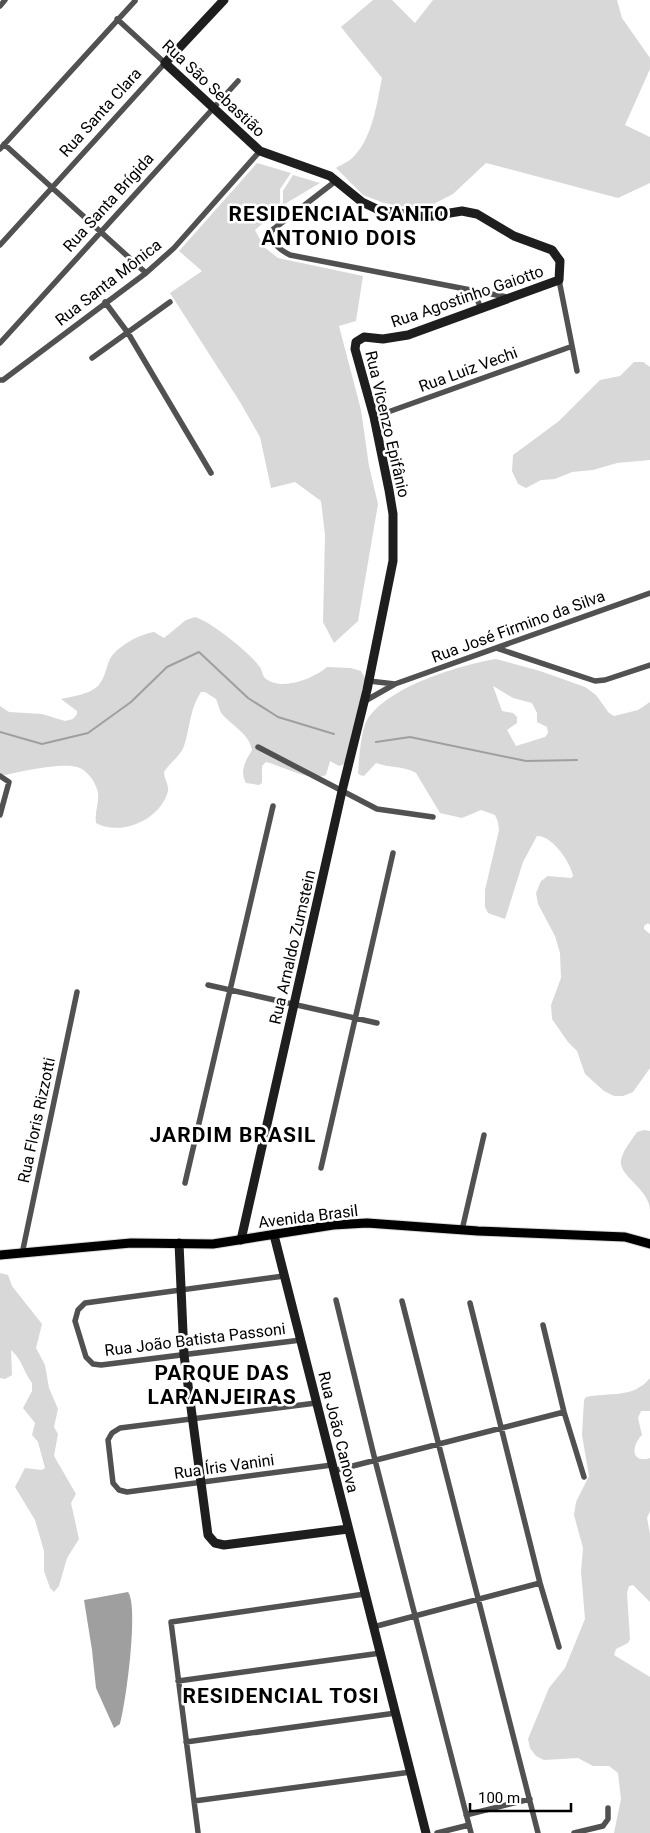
<svg xmlns="http://www.w3.org/2000/svg" width="650" height="1833" viewBox="0 0 650 1833" font-family="Roboto,sans-serif">
<style>
.green{fill:#d8d8d8;fill-rule:evenodd}
.water{fill:#9f9f9f}
.lines{fill:none;stroke-linecap:round;stroke-linejoin:round}
.stream{stroke:#9f9f9f;stroke-width:2}
.primary-casing{stroke:#dbdbdb;stroke-width:11}
.street{stroke:#515151;stroke-width:5.5}
.secondary{stroke:#1e1e1e;stroke-width:9}
.primary{stroke:#000;stroke-width:9}
.labels{text-anchor:middle;stroke-width:5;stroke-linejoin:round;paint-order:stroke}
.street-label{font-size:16px;fill:#000;stroke:#fff}
.district-label{font-size:21px;font-weight:bold;letter-spacing:1px;fill:#000;stroke:#fff}
</style>
<rect width="100%" height="100%" fill="#fff"/>
<path class="green" d="M373 0H392L415 23 433 0H617L622 18 650 58V69L625 125 650 137V183L618 198 486 163 453 194 422 210 384 203 363 195 336 168C342 164 351 161 355 155 373 136 377 102 382 78L341 27Z
M257 163 291 173 280 189V209L255 230 264 247 278 258 363 276 356 321 339 326 361 410 369 466 378 504 358 621 334 643 323 622 325 535 321 501 295 482 271 488 260 437 240 402 170 293 202 271 179 251Z
M293 175 320 183 283 205V191Z
M634 362H643L650 367V460L617 463 593 470 572 472 555 479 541 480 526 488 518 484 512 471 513 455 559 421 600 380 620 376Z
M195 617C210 621 250 653 259 666 263 670 261 675 266 679 282 691 313 679 327 667L351 668 361 671 367 681 363 704 352 732 345 764 339 766 330 761 326 775C310 782 282 766 266 762L262 766V783L259 785 246 783C239 771 246 760 252 750 249 733 232 726 222 714 219 710 218 703 216 699L205 692H201C190 708 190 728 184 746 180 757 170 762 164 772 164 779 169 784 168 791 161 819 122 837 96 823 94 811 101 800 97 789 94 780 86 769 77 767 60 762 18 772 0 776V706L9 712 42 714 65 721 73 719 77 714V711L61 699C73 696 88 695 98 686 104 679 106 670 109 661 115 647 140 634 154 632L164 638 186 620Z
M496 659 540 671 585 687 596 695 609 713 614 716 638 710 650 702V925L648 923 644 926V929L650 934V1068L633 1092 623 1096H614L604 1091 585 1074 577 1051 568 1042 552 1019 551 1005 561 978 560 953 555 936 538 904 536 893 541 881 548 876 571 878 573 876C571 863 552 835 537 836L523 862 505 919 488 913 485 907V890L499 830 498 822 495 815 481 810 462 818 440 813 416 773C405 766 389 768 376 763L364 776 360 775 358 773C359 760 361 730 367 720 387 687 459 665 496 659ZM493 686 513 698 532 703 537 713V722L547 727 548 733 545 737 516 746 507 730 517 723V717L513 713 502 711Z
M644 1130 650 1131V1210C649 1188 618 1176 621 1160 623 1150 632 1140 637 1132Z
M0 1273 8 1275 12 1286 42 1324 36 1348 45 1365 49 1388 58 1409 54 1427 58 1434 54 1456 76 1494 71 1503 79 1539 67 1558 59 1586 54 1592 50 1588 44 1571V1551L35 1520 15 1487 25 1468 42 1470 45 1468 38 1442 32 1435 35 1423 23 1408 32 1391V1383C23 1371 23 1361 11 1350L12 1375 5 1379 0 1378Z
M650 1378V1411H641L638 1418 642 1435C631 1446 631 1464 650 1458V1511L647 1518 650 1534V1602L633 1585 629 1586 627 1593 630 1639 628 1643 616 1649 614 1655 650 1677V1833H614L621 1799 618 1773 609 1766H593L578 1758 544 1760 536 1756 530 1748 528 1739 549 1688 565 1668 585 1619 581 1571 583 1548 574 1515 576 1502 589 1476 582 1435 584 1400 586 1397C610 1392 633 1399 650 1378Z"/>
<path class="water" d="M128 1592C139 1606 126 1704 120 1724L114 1728 96 1688 92 1650 84 1600Z"/>
<g class="lines">
<path class="stream" d="M0 732 42 744 88 733 131 702 167 667 199 652 248 698 278 717 334 734
M376 742 410 737 526 761 577 760"/>
<g class="primary-casing">
<path id="primary" d="M0 1255 131 1243 213 1244 333 1225 367 1223 478 1231 625 1237 650 1244"/>
</g>
<path class="street" d="M0 6 5 0
M4 144 146 273
M0 149 135 1
M337 180 271 231C270 243 280 250 290 255L507 297
M0 245 165 63 117 19
M559 280 577 371
M474 291 481 309
M105 302 128 333 211 473
M0 343 238 81
M92 358 170 302
M0 380H3L146 273 174 248 260 151
M374 417 570 347
M496 648 595 681 605 680 650 665
M369 681 395 684
M365 701 395 684 650 593
M258 747 377 809 433 817
M0 776 9 782 0 815
M208 985 377 1023
M321 1168 393 853
M185 1183 273 806
M462 1230 484 1135
M22 1254 77 992
M284 1276 85 1303 78 1310 75 1321 86 1357 93 1364 101 1365 301 1340
M336 1300 375 1460 471 1833
M402 1301 538 1833
M470 1303 540 1583 559 1647
M543 1325 564 1412 584 1477
M316 1403 120 1428 112 1433 108 1440 113 1483 119 1490 127 1492 332 1465
M333 1471 564 1412
M373 1627 540 1583
M178 1681 381 1653
M186 1742 396 1713
M194 1801 411 1772
M466 1815 530 1799
M198 1832 171 1622 365 1594
M437 1833 469 1825
M574 1833 603 1826 608 1819V1808"/>
<path class="secondary" d="M224 0 165 63 260 151 330 176 362 202 379 210 426 217 462 211 477 214 514 236 552 250 560 261 559 280 408 335 383 339 364 337 356 342 355 349 374 417 389 490 393 514V561L367 690 342 791 241 1240
M274 1235 426 1833
M179 1243 184 1355 208 1535 215 1543 224 1545 348 1529"/>
<use href="#primary" class="primary"/>
</g>
<g class="labels">
<g class="street-label">
<text transform="translate(214 88) rotate(43)" y="6">Rua São Sebastião</text>
<text transform="translate(100 112) rotate(-48)" y="6">Rua Santa Clara</text>
<text transform="translate(108 202) rotate(-48)" y="6">Rua Santa Brígida</text>
<text transform="translate(108 282) rotate(-38)" y="6">Rua Santa Mônica</text>
<text transform="translate(467 296) rotate(-19)" y="6">Rua Agostinho Gaiotto</text>
<text transform="translate(468 369) rotate(-20)" y="6">Rua Luiz Vechi</text>
<text transform="translate(388 424) rotate(77)" y="6">Rua Vicenzo Epifânio</text>
<text transform="translate(518 626) rotate(-20)" y="6">Rua José Firmino da Silva</text>
<text transform="translate(292 947) rotate(-77)" y="6">Rua Arnaldo Zumstein</text>
<text transform="translate(36 1120) rotate(-78)" y="6">Rua Floris Rizzotti</text>
<text transform="translate(308 1216) rotate(-7)" y="6">Avenida Brasil</text>
<text transform="translate(195 1339) rotate(-7)" y="6">Rua João Batista Passoni</text>
<text transform="translate(339 1432) rotate(76)" y="6">Rua João Canova</text>
<text transform="translate(224 1466) rotate(-8)" y="6">Rua Íris Vanini</text>
</g>
<g class="district-label">
<text x="339" y="221">RESIDENCIAL SANTO<tspan x="339" dy="24">ANTONIO DOIS</tspan></text>
<text x="233" y="1142">JARDIM BRASIL</text>
<text x="222" y="1380">PARQUE DAS<tspan x="222" dy="24">LARANJEIRAS</tspan></text>
<text x="281" y="1703">RESIDENCIAL TOSI</text>
</g>
</g>
<path d="M470 1803v8h101v-8" fill="none" stroke="#000000" stroke-width="2.5"/>
<text x="478" y="1803" font-size="15" fill="#000000" stroke="#ffffff" stroke-width="4" paint-order="stroke">100 m</text>
</svg>
